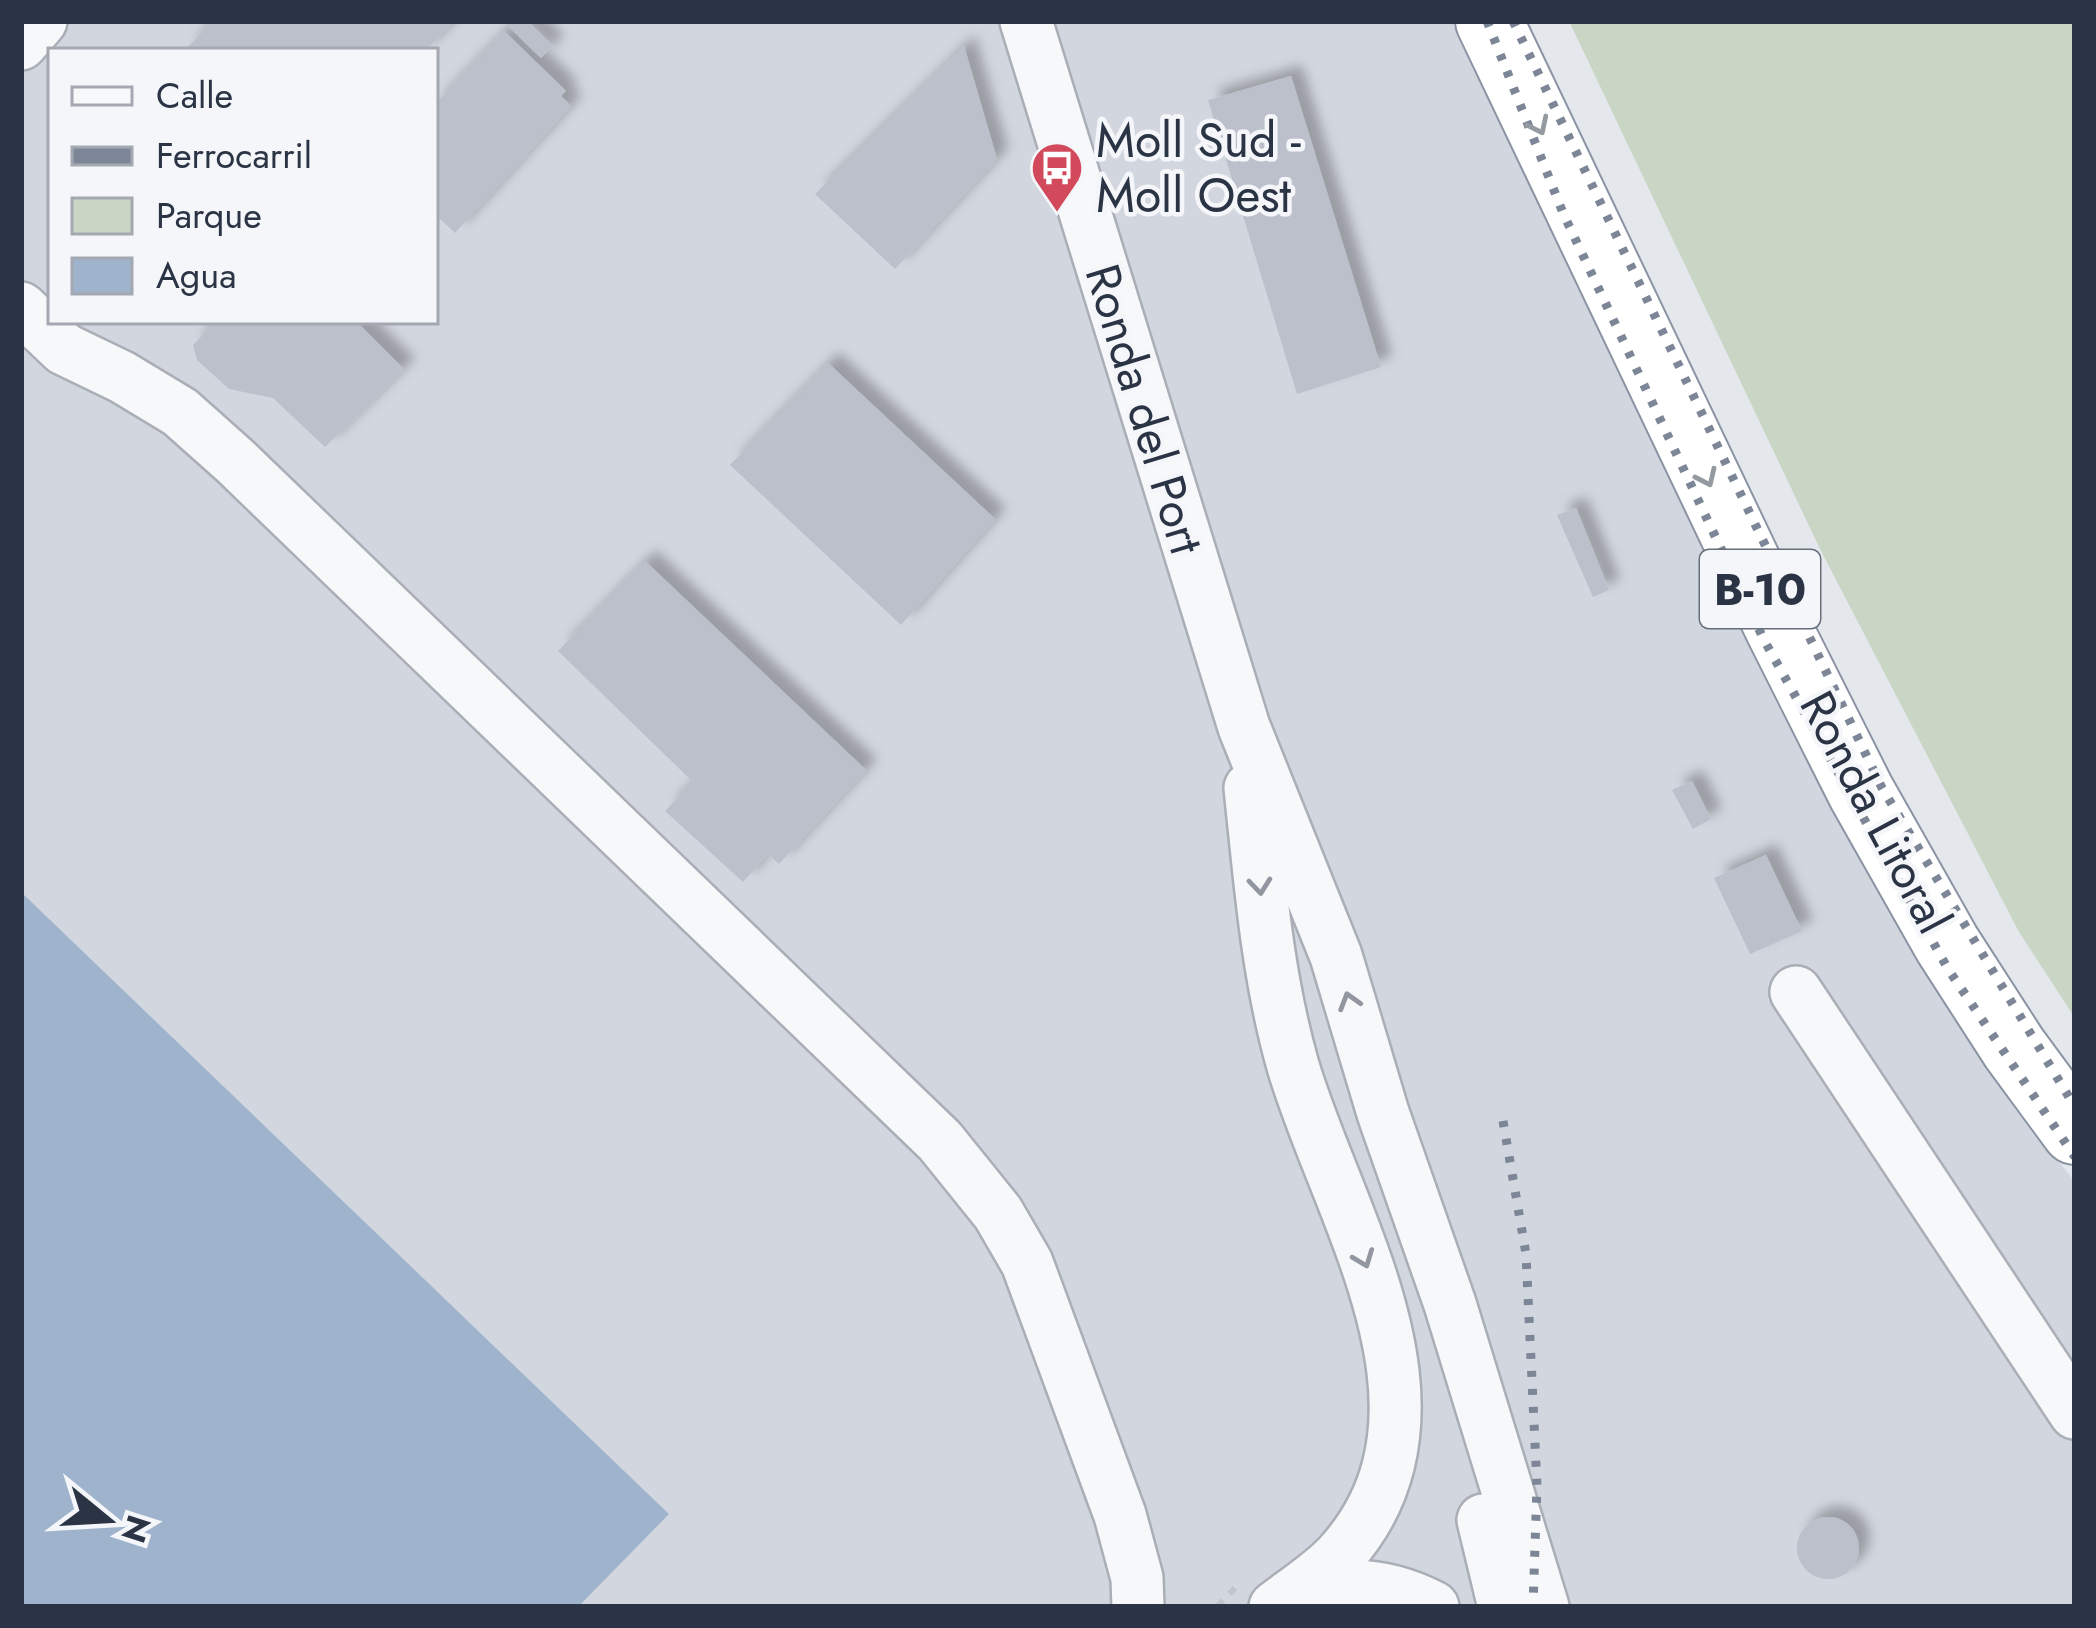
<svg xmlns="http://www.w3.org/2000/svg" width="2096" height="1628" viewBox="0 0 2096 1628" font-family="Jost,sans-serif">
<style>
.built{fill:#d2d6de;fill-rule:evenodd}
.green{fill:#c9d6c5}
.water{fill:#9fb4cc}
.building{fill:#bbc0ca;filter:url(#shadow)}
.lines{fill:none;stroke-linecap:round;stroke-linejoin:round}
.minor-casing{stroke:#a9aeb7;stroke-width:56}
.highway-casing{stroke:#8b94a3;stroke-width:70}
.path{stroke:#c2c5cb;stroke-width:6;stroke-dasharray:9 9;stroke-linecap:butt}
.minor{stroke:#f7f8fa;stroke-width:51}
.highway{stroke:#fff;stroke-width:66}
.rail{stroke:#7d8696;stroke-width:9;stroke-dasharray:6 12;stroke-linecap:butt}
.oneway{stroke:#959aa2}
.oneway2{stroke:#9196a0}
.labels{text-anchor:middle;stroke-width:9;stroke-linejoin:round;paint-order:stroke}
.shield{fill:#f4f6f9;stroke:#676e7b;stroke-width:3}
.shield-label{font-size:45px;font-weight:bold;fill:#2b3445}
.poi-label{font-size:48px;fill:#2b3445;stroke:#f4f6f9;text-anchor:start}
.street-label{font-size:48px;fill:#2b3445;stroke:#f4f6f9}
</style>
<defs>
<filter id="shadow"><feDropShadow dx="11" dy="-11" stdDeviation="6" flood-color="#0004"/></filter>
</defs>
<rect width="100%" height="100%" fill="#e4e7ec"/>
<path class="built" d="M21 21H1454L1889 901 1987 1070 2075 1182V1607H578L668 1513 21 892ZM51 51H435V321H51Z"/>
<path class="green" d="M1569 21H2075V1018L2019 932 1821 551Z"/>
<path class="water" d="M21 892 669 1514 578 1607H21Z"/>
<path class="building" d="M213 21H454L425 51H184Z
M514 21H527L553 46 541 58 509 27Z
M504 31 566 91 561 96 571 106 455 233 435 214V104Z
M964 46 997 159 895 269 815 194Z
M1291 76 1381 367 1297 394 1208 100Z
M216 321H356L404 369 325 447 273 398 229 389 197 360 193 345Z
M828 363 995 519 901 625 730 465Z
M1576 508 1609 590 1593 597 1557 515Z
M645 561 866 770 779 864 768 854 743 882 665 811 693 782 558 651Z
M1692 781 1711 819 1693 829 1672 790Z
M1766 855 1802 931 1750 954 1714 878Z
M1797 1548a31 31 0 1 1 62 0a31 31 0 1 1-62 0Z"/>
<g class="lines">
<g class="minor-casing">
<path id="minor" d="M1026 21 1244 727 1336 956 1383 1113 1450 1304 1543 1607
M21 44 41 21
M21 308 64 349 122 377 180 412 235 461 940 1141 998 1213 1027 1263 1120 1515 1137 1578 1138 1607
M1250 788C1260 882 1267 975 1293 1066 1337 1216 1470 1412 1339 1556 1321 1575 1296 1591 1275 1607
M1796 992 2075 1413
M1483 1520 1504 1607
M1293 1599C1341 1579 1388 1584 1433 1607"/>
</g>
<g class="highway-casing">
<path id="highway" d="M1489 21 1778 627 1861 792 1947 944 2014 1048 2075 1131"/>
</g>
<path class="path" d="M1217 1607 1235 1588"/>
<use href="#minor" class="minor"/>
<use href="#highway" class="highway"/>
<path class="rail" d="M1487 21 1563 213 1764 640 1948 969 2075 1157
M1513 21 1882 788 2075 1107
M1503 1121 1526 1254 1537 1486 1533 1607"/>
</g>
<defs><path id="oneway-chevron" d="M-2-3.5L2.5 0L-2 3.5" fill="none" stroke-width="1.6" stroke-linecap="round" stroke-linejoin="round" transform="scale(3)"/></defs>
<g class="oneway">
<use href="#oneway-chevron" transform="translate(1539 126) rotate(64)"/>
<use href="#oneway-chevron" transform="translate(1707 478) rotate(65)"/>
</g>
<g class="oneway2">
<use href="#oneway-chevron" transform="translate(1260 886) rotate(84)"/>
<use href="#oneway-chevron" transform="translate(1349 1001) rotate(-107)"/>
<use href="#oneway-chevron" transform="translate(1364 1259) rotate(69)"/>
</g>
<defs>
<g id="bus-pin" transform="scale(2.7)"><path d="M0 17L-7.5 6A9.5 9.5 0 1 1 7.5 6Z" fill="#d1495b" stroke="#f4f6f9"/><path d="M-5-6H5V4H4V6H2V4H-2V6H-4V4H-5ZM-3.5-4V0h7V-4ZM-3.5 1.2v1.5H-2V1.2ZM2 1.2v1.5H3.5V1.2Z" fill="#fff"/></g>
</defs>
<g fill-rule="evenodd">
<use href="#bus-pin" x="1057" y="168"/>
</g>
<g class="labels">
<rect class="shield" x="1700" y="550" width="120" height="78" rx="9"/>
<g class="shield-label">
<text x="1760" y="605">B-10</text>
</g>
<g class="poi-label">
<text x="1096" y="157">Moll Sud -<tspan x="1096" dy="55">Moll Oest</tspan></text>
</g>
<g class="street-label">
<text transform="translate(1145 409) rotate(73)" y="17">Ronda del Port</text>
<text transform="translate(1876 812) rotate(62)" y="17">Ronda Litoral</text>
</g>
</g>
<rect width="2096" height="1628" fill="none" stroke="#2b3445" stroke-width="48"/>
<rect x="48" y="48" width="390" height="276" fill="#f4f6f9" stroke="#a4a8b1" stroke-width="3"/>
<rect x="72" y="87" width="60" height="18" fill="#f7f8fa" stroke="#a4a8b1" stroke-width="3"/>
<text x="156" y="108" font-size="36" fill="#2b3445">Calle</text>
<rect x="72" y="147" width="60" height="18" fill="#7d8696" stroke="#a4a8b1" stroke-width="3"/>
<text x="156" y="168" font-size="36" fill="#2b3445">Ferrocarril</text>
<rect x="72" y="198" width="60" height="36" fill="#c9d6c5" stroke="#a4a8b1" stroke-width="3"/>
<text x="156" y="228" font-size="36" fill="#2b3445">Parque</text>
<rect x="72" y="258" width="60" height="36" fill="#9fb4cc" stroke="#a4a8b1" stroke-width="3"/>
<text x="156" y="288" font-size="36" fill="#2b3445">Agua</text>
<g transform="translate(108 1520) rotate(108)" stroke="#f4f6f9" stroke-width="9" paint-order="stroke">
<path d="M0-9L21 45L0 30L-21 45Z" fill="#2b3445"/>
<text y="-18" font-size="33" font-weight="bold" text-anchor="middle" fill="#2b3445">N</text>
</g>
</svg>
